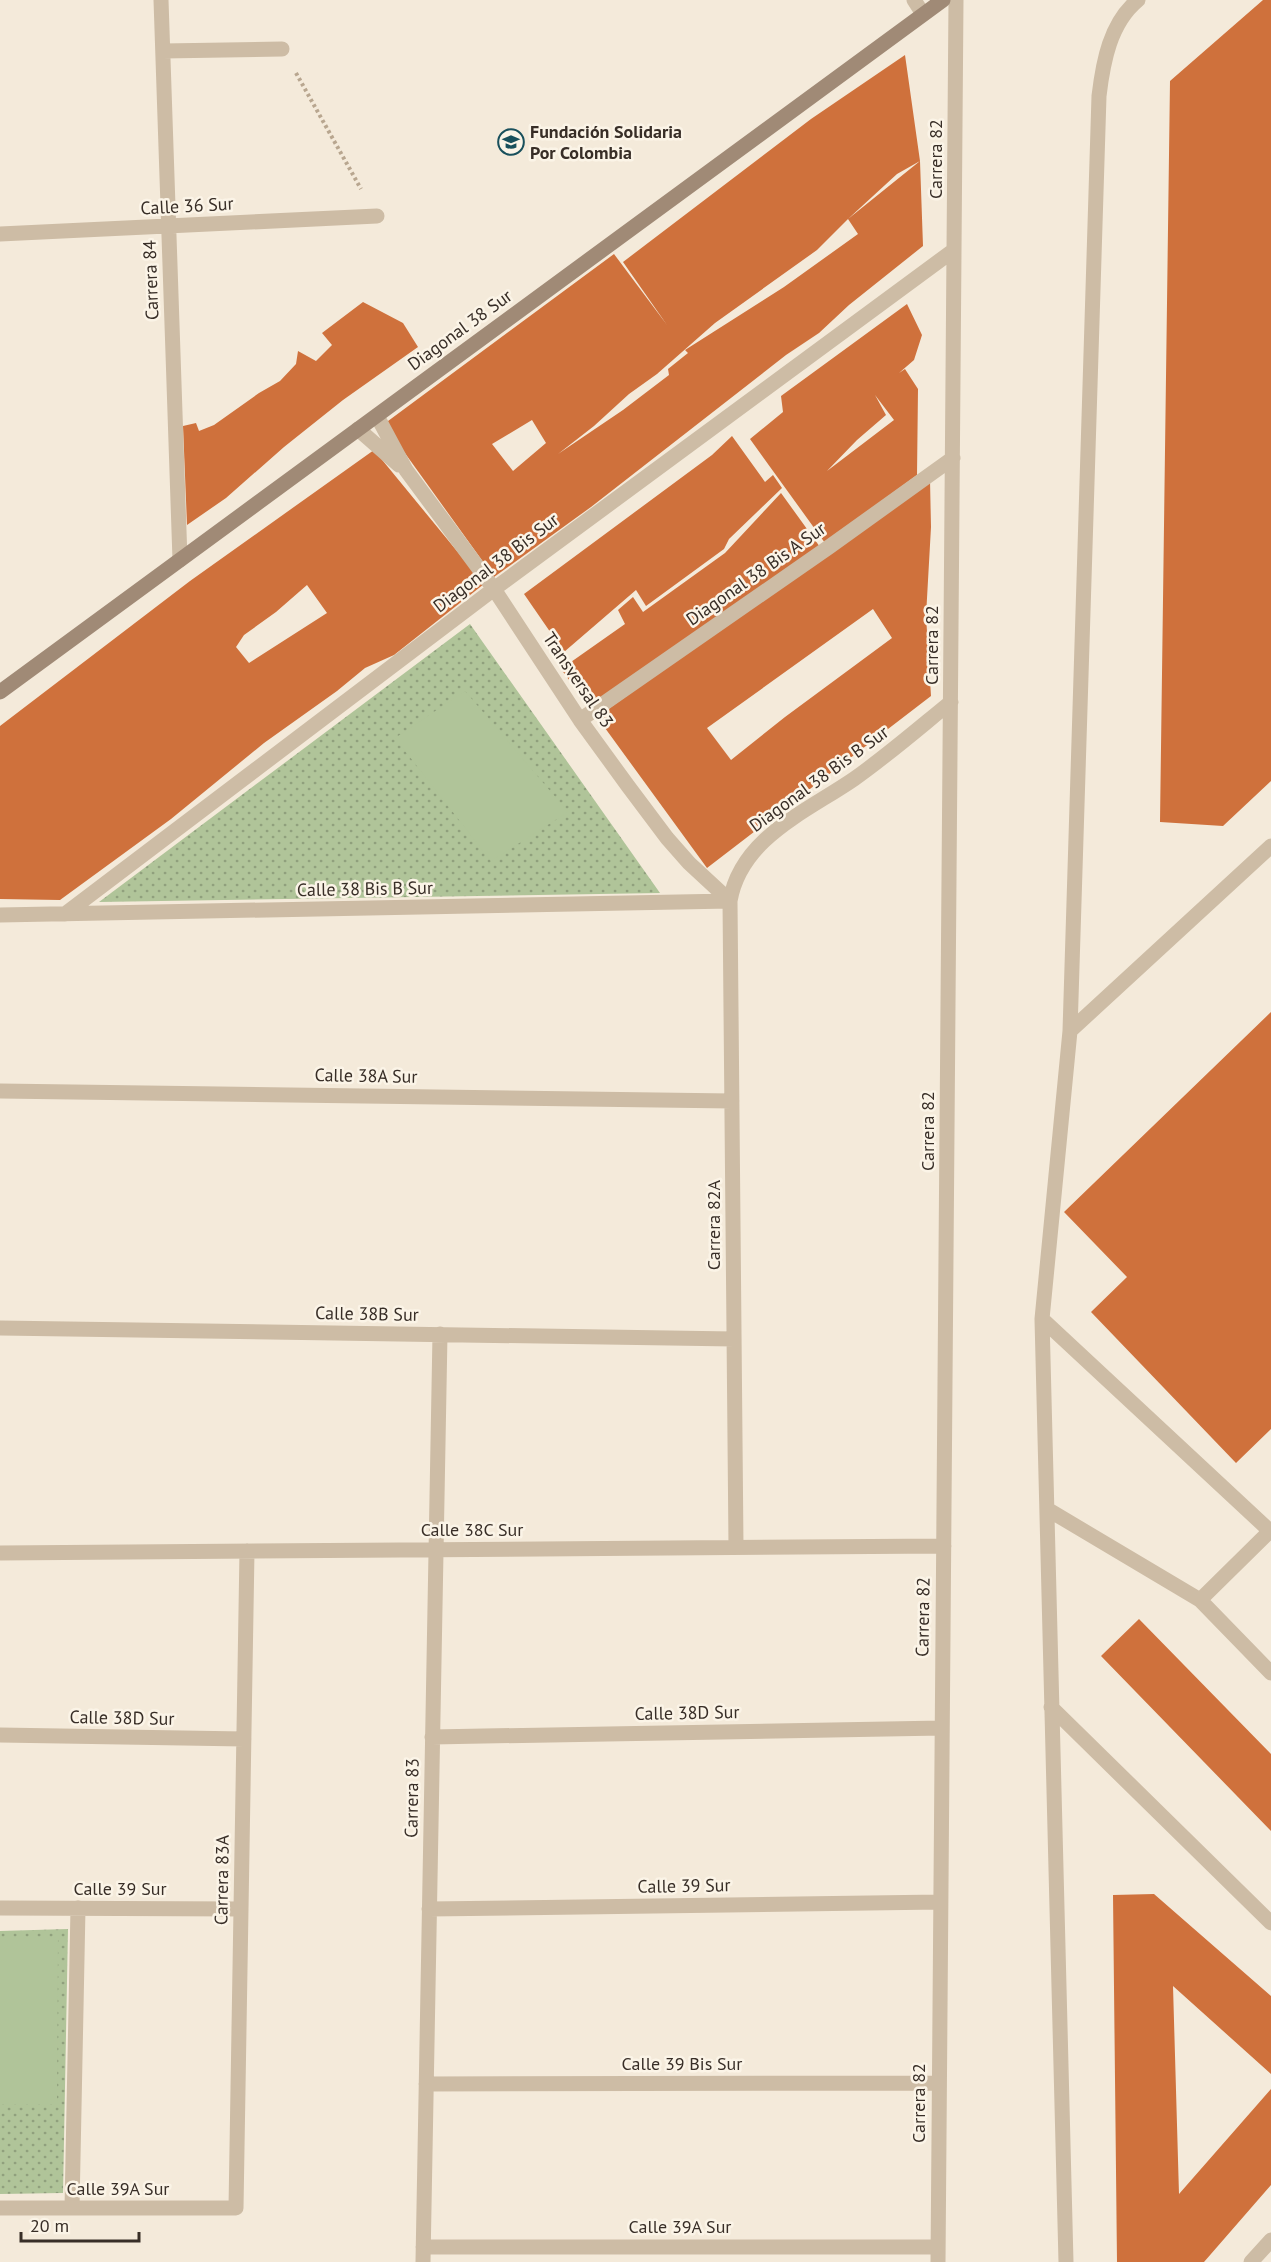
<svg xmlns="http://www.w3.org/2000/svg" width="1271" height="2262" viewBox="0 0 1271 2262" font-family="'PT Sans',sans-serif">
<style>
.park{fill:url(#park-dots)}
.pitch{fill:#b0c499}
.building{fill:#cf713c;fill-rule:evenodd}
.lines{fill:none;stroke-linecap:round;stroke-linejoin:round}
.path{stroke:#b8a68f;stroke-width:4;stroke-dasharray:3 3;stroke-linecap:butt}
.lane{stroke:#cdbca5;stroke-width:15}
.street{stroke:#cdbca5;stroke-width:15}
.secondary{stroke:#a08a76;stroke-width:15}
.labels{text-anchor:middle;stroke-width:5;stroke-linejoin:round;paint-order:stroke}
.poi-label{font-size:18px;font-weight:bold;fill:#382e27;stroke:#fbf4e7;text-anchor:start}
.street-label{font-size:18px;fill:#382e27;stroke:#fbf4e7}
</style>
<defs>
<pattern id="park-dots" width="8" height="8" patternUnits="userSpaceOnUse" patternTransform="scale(1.5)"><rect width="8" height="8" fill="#b0c499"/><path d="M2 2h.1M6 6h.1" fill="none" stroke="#90a07d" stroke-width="1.8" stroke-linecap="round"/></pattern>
</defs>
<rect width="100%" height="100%" fill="#f4eada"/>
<path class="park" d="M470 624 660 893 99 902Z
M68 1929 63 2193 0 2194V1931Z"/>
<path class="pitch" d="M465 691 568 812 491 861 395 738Z
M0 1939H58L57 2104H0Z"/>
<path class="building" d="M1263 0H1271V781L1223 826 1160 822 1170 81Z
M905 55 920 161 923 246 849 305 819 333 786 355 591 507 494 577 384 424 614 254 667 325 623 262 811 119ZM920 161 848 219 897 174ZM848 219 858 234 784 287 685 350 688 353 668 369 669 375 623 410 558 454 594 426 629 394 657 374 715 323 817 250ZM532 420 546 443 513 471 492 444Z
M363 302 403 323 418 347 343 400 284 447 226 498 187 525 183 426 196 423 199 431 214 425 259 393 280 381 296 364 298 351 316 361 332 345 322 333Z
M907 304 922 335 914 360 899 373 905 369 918 389 917 475 825 543 750 439 783 412 781 396ZM875 395 894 420 827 471 857 440 886 415Z
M732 436 765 482 773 475 782 488 729 539 724 549 646 606 636 590 564 652 524 594 712 455Z
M374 450 484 584 394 655 365 668 337 691 264 743 171 819 60 900 0 899V726L190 581ZM307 585 327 613 249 663 236 647 244 635 276 612Z
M930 480 931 527 926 616 931 696 707 868 597 717ZM873 609 892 638 785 717 731 760 707 728Z
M781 493 820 547 592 711 561 669 625 624 618 610 633 597 643 612 725 553Z
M1271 1012V1429L1236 1463 1091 1312 1127 1277 1064 1212Z
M1139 1619 1271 1754V1831L1101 1656Z
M1154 1894 1271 1996V2074L1173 1986 1179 2194 1271 2089V2185L1204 2262H1117L1113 1895Z"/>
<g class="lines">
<path class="path" d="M296 73 361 189"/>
<path class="lane" d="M1070 1031 1099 96C1103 62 1110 23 1138 0
M1042 1319 1270 1531
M1047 1509 1200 1600 1271 1673
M1200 1600 1271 1530
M1051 1707 1271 1923
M1066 2262 1042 1319 1070 1031 1271 846
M1251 2262 1271 2240"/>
<path class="street" d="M161 0 180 560
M914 0 923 14
M163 51 282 49
M0 234 377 216
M377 416 406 470 494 589 580 720 628 786 667 838 689 863 730 901
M358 429 399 465
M580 720 829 547 953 458
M65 914 494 589 954 250
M0 915 730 901
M0 1091 732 1101
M0 1328 734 1339
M736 1547 730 901C741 838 806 812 854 779 888 755 919 728 951 702
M0 1553 944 1546
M0 1735 244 1739
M432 1737 942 1728
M0 1908 241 1909
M429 1909 940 1902
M426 2084 939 2083
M0 2208H236L247 1551
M72 2208 78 1908
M423 2247H938
M423 2262 440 1334
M938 2262 956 0"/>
<path class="secondary" d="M0 692 943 0"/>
</g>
<defs>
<g id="school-ring" transform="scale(1.35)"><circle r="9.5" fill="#fbf4e7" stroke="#19505c" stroke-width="1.5"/><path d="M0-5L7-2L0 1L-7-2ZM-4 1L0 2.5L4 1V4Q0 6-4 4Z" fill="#19505c"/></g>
</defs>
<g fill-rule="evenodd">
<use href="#school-ring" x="511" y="142"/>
</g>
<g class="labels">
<g class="poi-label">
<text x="530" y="138">Fundación Solidaria<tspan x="530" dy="21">Por Colombia</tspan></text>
</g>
<g class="street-label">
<text transform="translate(936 159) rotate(-90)" y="6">Carrera 82</text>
<text transform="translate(187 206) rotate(-3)" y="6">Calle 36 Sur</text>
<text transform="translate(151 280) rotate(-92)" y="6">Carrera 84</text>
<text transform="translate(460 330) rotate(-36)" y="6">Diagonal 38 Sur</text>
<text transform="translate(496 563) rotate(-37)" y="6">Diagonal 38 Bis Sur</text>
<text transform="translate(756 574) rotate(-35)" y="6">Diagonal 38 Bis A Sur</text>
<text transform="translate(932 645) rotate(-90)" y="6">Carrera 82</text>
<text transform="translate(578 680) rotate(56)" y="6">Transversal 83</text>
<text transform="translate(819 779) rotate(-36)" y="6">Diagonal 38 Bis B Sur</text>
<text transform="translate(365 889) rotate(-1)" y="6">Calle 38 Bis B Sur</text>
<text transform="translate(366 1076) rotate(1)" y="6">Calle 38A Sur</text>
<text transform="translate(928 1131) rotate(-90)" y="6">Carrera 82</text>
<text transform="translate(714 1225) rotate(-90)" y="6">Carrera 82A</text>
<text transform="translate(367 1314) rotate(1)" y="6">Calle 38B Sur</text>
<text x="472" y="1536">Calle 38C Sur</text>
<text transform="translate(923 1617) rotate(-89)" y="6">Carrera 82</text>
<text transform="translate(687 1713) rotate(-1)" y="6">Calle 38D Sur</text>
<text transform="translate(122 1718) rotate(1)" y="6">Calle 38D Sur</text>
<text transform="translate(412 1798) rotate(-89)" y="6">Carrera 83</text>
<text transform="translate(222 1880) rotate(-89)" y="6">Carrera 83A</text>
<text transform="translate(684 1886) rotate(-1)" y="6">Calle 39 Sur</text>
<text x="120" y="1895">Calle 39 Sur</text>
<text x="682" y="2070">Calle 39 Bis Sur</text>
<text transform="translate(919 2103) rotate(-90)" y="6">Carrera 82</text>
<text x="118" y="2195">Calle 39A Sur</text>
<text x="680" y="2233">Calle 39A Sur</text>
</g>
</g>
<path d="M21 2232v9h118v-9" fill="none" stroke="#382e27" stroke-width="3"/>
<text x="30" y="2232" font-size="18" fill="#382e27" stroke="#fbf4e7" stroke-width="4.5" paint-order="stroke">20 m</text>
</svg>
